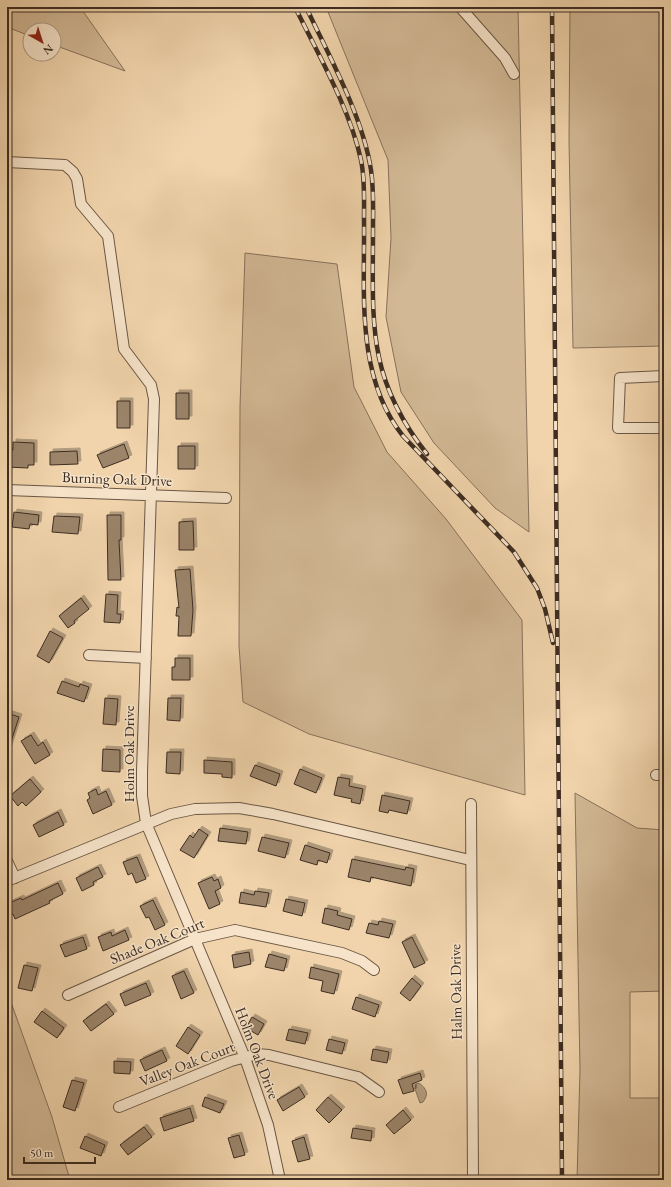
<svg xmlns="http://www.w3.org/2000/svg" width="671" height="1187" viewBox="0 0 671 1187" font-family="'EB Garamond',serif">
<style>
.green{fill:#d2b895;stroke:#88725c}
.water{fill:#b49b7d;stroke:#846f59}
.building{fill:#9b846a;stroke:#3d2d22;filter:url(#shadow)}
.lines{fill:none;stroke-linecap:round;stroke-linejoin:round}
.minor-casing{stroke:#6a5744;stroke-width:12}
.minor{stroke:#f6e3c9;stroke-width:10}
.rail-casing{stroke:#3d2d22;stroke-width:4.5}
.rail{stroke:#f6e3c9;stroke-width:3;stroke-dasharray:9;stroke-linecap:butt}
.labels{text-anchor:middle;stroke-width:3;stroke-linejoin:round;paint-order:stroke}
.street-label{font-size:15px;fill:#3d2d22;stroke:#f6e3c9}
</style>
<defs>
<filter id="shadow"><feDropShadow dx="3" dy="-3" stdDeviation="0" flood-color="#0004"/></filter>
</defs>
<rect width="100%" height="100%" fill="#f1d4ac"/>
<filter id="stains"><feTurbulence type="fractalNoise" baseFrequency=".005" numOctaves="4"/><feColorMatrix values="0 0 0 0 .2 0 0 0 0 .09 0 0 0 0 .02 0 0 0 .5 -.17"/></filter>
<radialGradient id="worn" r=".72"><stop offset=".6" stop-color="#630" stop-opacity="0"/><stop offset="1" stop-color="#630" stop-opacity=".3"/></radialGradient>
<path class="green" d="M7 7H80L125 71 54 45V30H30V36L7 27Z
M326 7H518L529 532 495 508 434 443 401 392 386 317 391 238 388 160Z
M570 7H664V346L573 348 569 140Z
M245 253 337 264 354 387 387 452 446 519 522 620 525 795 309 734 243 702 239 646 240 407Z
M575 793 637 828 664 830V991L630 992V1098H664V1180H577L580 1070Z
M7 991 52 1117 70 1180H7Z"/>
<path class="water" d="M419 1083C427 1089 429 1094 423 1102L420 1103 415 1089 416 1084Z"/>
<path class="building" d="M176 393H189V419H176Z
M117 401H130V428H117Z
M13 442 34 443V465H28V468L7 467V450H13Z
M124 444 129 458 103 468 97 455Z
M178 446H195V469H178Z
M77 451 78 464 50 465V452Z
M14 512 39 515 38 525 30 524 29 529 12 527Z
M107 515H121V540H119L121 580H108Z
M54 516 80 517 78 534 52 532Z
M193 521 194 550H179V522Z
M190 569 193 610 191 636H178L179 616H176L177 607 179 608 175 570Z
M106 594 118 595 117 614H121L120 623 104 622Z
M81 598 89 609 74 621 75 623 68 628 59 616Z
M50 631 63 638 49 663 37 656Z
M175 658H190V680H172V667H175Z
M62 681 79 687 80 684 89 687 84 702 57 693Z
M105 698 118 699 116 725 103 724Z
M168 698H181L180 721 167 720Z
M7 713 19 717 9 748H7Z
M31 735 38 746 43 742 50 755 35 764 21 741Z
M103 749 120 750V772L102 771Z
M167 752H181L180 774 166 773Z
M204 760 232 762V778L222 777V774L204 773Z
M255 765 280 774 276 786 250 776Z
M300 769 322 778 316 793 294 784Z
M338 777 350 779 349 786 363 789 360 804 351 802 352 799 334 795Z
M30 779 41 792 26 806 22 802 18 806 10 796Z
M96 789 98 795 106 791 112 805 93 814 87 800 90 798 88 793Z
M382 795 410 801 407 814 389 810 388 813 379 811Z
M58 812 64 825 39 837 33 825Z
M220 828 248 832 246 844 218 841Z
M199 829 208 835 194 858 180 850 190 835 193 838Z
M262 837 289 843 285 858 258 851Z
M305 845 330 853 327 863 318 860 317 865 300 860Z
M137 857 146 879 136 883 132 873 128 875 123 862Z
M352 859 405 870 406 867 414 869 411 886 371 877 370 882 348 877Z
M98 867 103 877 93 882 94 885 82 891 76 878Z
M212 877 214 881 218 879 221 888 215 891 220 904 209 909 198 883Z
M58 883 63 894 49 901 50 903 15 919 13 914 7 916V904L21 898 22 900Z
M255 891 269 893 266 907 239 903 241 892 254 895Z
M286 899 305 903 302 916 283 911Z
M153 900 165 925 155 930 149 917 146 918 140 906Z
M325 908 338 911 337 915 352 919 349 930 322 923Z
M379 921 393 924 389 938 366 933 369 923 378 925Z
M125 930 129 940 103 951 98 937 111 932 112 936Z
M83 937 87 949 65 957 60 945Z
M412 937 425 963 414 968 402 942Z
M249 952 251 964 234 968 232 955Z
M269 954 287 959 284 971 265 967Z
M24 965 38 968 32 991 18 988Z
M311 967 339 974 334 994 321 991 323 981 309 978Z
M184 971 194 993 181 999 172 976Z
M412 978 421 986 410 1001 400 993Z
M146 983 151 995 125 1006 120 994Z
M356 997 379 1005 375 1017 352 1009Z
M106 1004 114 1014 91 1031 83 1021Z
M42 1011 64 1028 57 1038 34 1022Z
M252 1017 264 1024 258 1035 246 1028Z
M188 1027 200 1035 188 1054 176 1046Z
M289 1029 308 1033 305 1044 286 1040Z
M329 1039 345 1043 342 1054 326 1050Z
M373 1049 389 1052 387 1063 371 1060Z
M162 1050 167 1061 145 1071 140 1060Z
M114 1061 131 1062 130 1074 114 1073Z
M420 1073 422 1080 412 1084 414 1091 403 1094 398 1080Z
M72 1080 84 1083 75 1111 63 1107Z
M299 1087 305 1097 283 1111 277 1100Z
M205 1097 224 1104 220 1113 202 1106Z
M328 1097 342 1110 329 1123 316 1110Z
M190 1108 194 1121 164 1131 160 1118Z
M403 1110 411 1120 394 1134 386 1125Z
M144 1127 152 1137 128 1155 120 1145Z
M353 1128 372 1131 371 1141 351 1138Z
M239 1135 245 1155 234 1158 228 1138Z
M85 1136 105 1145 101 1156 80 1148Z
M304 1137 310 1159 298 1162 292 1141Z"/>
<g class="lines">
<g class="minor-casing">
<path id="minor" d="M460 7 505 58 514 74
M7 162 65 165 73 172 77 179 81 204 108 236 124 349 151 385 154 399 142 772V796L146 823 245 1058 268 1125 280 1180
M664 376 620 378 618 428H664
M7 490 226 498
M89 655 146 658
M656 775H664
M471 804 473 1180
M7 861 15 878
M7 881 171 814 195 809 239 808 273 814 470 860
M68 995 195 939 235 930 342 953 362 961 374 970
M119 1107 231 1061 257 1054 269 1055 358 1077 379 1092"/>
</g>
<use href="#minor" class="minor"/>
<g class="rail-casing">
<path id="rail" d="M295 7C318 54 350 109 361 160 365 179 364 200 364 220 365 292 355 376 403 436L514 552 537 588 545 609 553 643
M306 7C329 56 363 117 371 170 374 190 373 210 373 230 373 322 366 377 427 454
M552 7 562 1180"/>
</g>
<use href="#rail" class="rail"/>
</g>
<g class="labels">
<g class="street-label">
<text transform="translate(117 479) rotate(2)" y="5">Burning Oak Drive</text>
<text transform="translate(129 754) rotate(-90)" y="5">Holm Oak Drive</text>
<text transform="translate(157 941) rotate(-22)" y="5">Shade Oak Court</text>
<text transform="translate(456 992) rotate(-91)" y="5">Halm Oak Drive</text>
<text transform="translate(257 1053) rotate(69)" y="5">Holm Oak Drive</text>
<text transform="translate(187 1064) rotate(-21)" y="5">Valley Oak Court</text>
</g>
</g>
<rect width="671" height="1187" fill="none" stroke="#f1d4ac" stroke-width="24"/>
<rect x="8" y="8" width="655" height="1171" fill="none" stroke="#3d2d22" stroke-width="2"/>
<rect x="12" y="12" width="647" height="1163" fill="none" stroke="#3d2d22"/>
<g transform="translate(42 42) rotate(141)"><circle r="19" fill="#f6e3c9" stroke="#ac9a86"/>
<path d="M0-3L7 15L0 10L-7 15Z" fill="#8f2418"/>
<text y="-6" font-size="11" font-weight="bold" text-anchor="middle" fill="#3d2d22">N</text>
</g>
<path d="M24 1157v6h71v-6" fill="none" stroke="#3d2d22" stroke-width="2"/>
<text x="30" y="1157" font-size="12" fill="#3d2d22" stroke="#f6e3c9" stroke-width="3" paint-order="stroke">50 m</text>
<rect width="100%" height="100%" filter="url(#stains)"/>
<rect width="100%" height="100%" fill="url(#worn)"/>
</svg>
